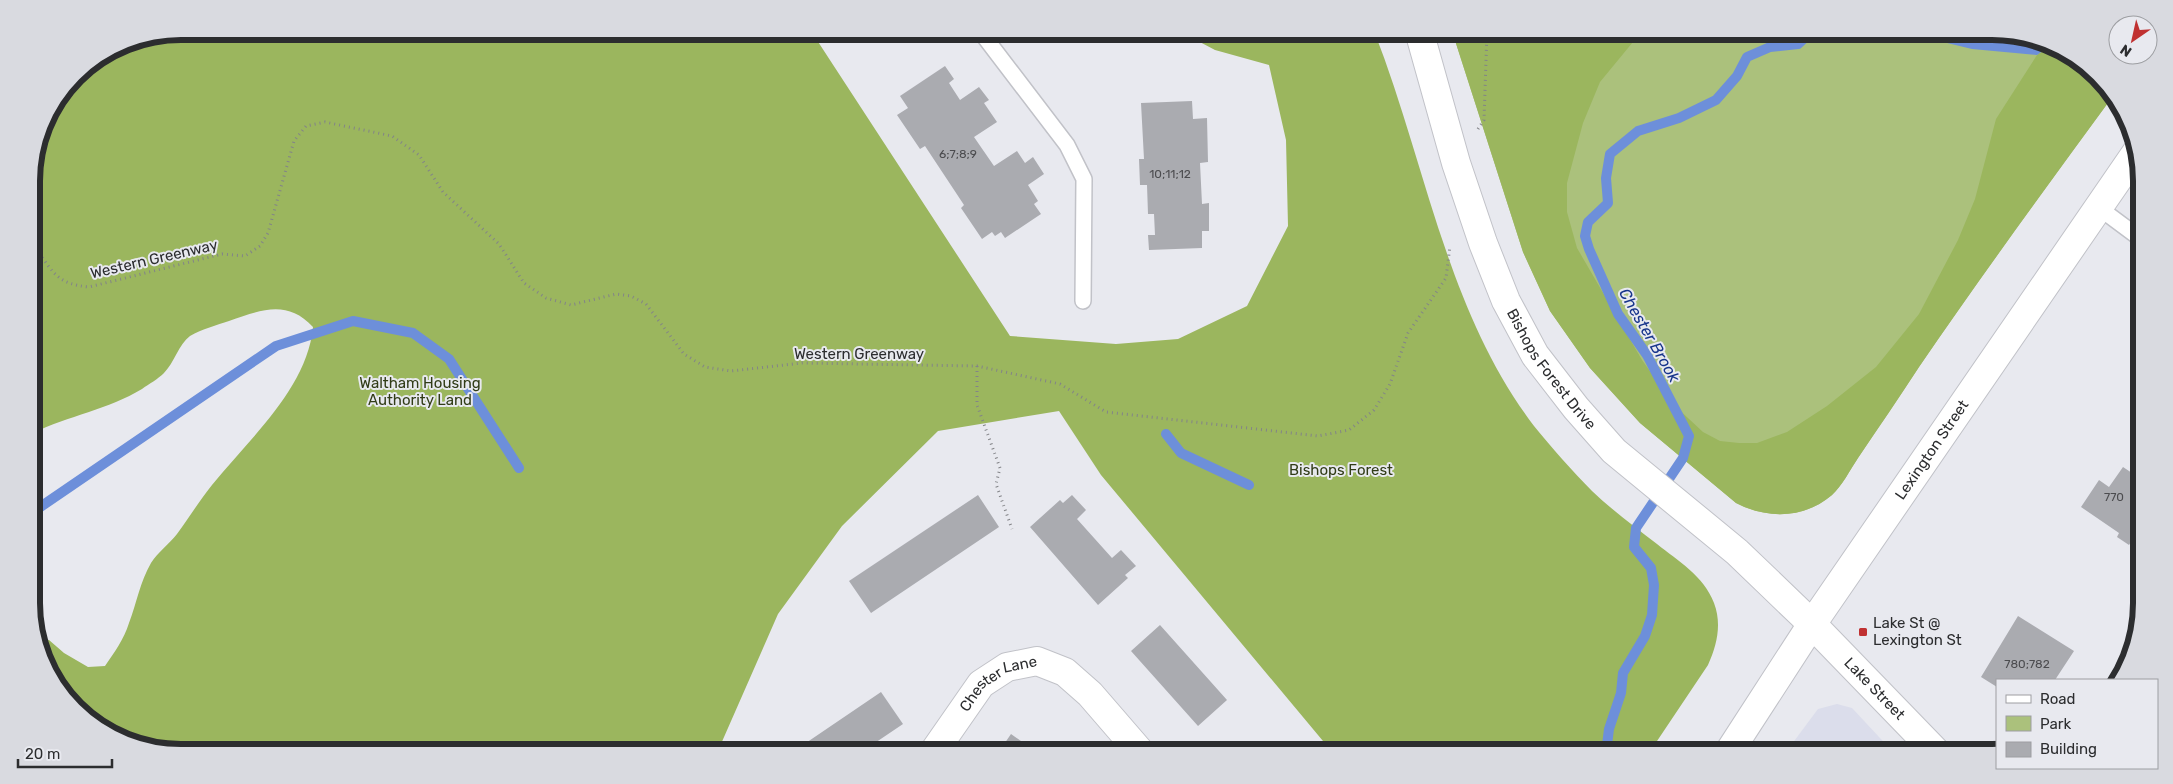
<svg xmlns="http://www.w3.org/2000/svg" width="2173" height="784" viewBox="0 0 2173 784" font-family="Rubik,sans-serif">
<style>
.built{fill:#dbddeb}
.green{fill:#abc17c}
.forest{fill:#9bb65e}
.water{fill:#6d8fda}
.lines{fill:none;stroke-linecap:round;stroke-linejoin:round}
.stream{stroke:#6d8fda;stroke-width:10}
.building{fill:#aaabb0}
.service-casing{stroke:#c1c2c8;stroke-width:18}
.minor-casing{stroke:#c1c2c8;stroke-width:30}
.tertiary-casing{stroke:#c1c2c8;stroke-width:30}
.primary-casing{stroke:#c1c2c8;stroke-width:30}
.path{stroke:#838488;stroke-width:3;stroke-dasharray:1 4;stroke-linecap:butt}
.service{stroke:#fff;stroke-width:15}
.minor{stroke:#fff;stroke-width:28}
.tertiary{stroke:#fff;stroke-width:28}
.primary{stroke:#fff;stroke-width:28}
.poi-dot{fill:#c03131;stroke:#e8e9ef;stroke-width:2}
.labels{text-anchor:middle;stroke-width:4;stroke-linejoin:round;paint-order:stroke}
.number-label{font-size:12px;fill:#4c4c4f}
.street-label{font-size:15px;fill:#2c2d2f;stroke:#e8e9ef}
.park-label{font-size:15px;fill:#313c17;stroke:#e8e9ef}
.poi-label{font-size:15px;fill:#2c2d2f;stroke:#e8e9ef;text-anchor:start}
.water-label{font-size:16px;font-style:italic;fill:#16348b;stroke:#e8e9ef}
.rim{fill:none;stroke:#2c2d2f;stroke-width:6}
</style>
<rect width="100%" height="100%" fill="#e8e9ef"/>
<path class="built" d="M1837 704 1852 708 1893 752H1786L1818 709Z"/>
<path class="green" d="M1452 31H1992L2040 39 2105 82 2113 96C2047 186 1982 275 1919 367 1899 398 1878 428 1858 458 1850 470 1842 486 1832 495 1804 519 1767 519 1736 503L1640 423 1590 368 1550 311 1523 252Z"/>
<path class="forest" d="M181 31H811L1010 336 1116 344 1178 339 1247 306 1288 226 1286 140 1269 65 1215 50 1179 31H1374C1426 163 1446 310 1534 426 1551 447 1573 472 1592 491 1612 510 1635 527 1657 544 1678 561 1704 576 1714 603 1722 624 1717 645 1708 665L1649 753H1333L1101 475 1059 411 938 431 842 526 778 614 717 753H181L133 745 69 702 37 638 49 640 64 653 88 667 105 666C114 653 124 639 129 623 137 602 140 582 151 563 158 552 169 544 177 534 189 518 199 501 212 485 249 439 307 389 313 327 287 299 261 310 229 321 217 325 202 329 190 336 179 344 174 363 164 373 158 379 149 384 142 389 109 409 68 416 33 433L32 171 47 115 82 69 124 43Z
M1452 31H1642L1600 82 1583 123 1567 183V212L1577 248 1642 360 1674 405 1703 432 1720 441 1739 443H1757L1787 432 1827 406 1876 367 1919 314 1958 240 1975 199 1996 119 2037 55 2050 46 2105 82 2113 96C2047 186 1982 275 1919 367 1899 398 1878 428 1858 458 1850 470 1842 486 1832 495 1804 519 1767 519 1736 503L1640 423 1590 368 1550 311 1523 252Z"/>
<path class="water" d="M1920 31C1955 31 2020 26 2050 46L2037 55 1972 49 1943 42Z"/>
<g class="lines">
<path class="stream" d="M1166 434 1181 453 1249 485
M33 512 276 346 353 321 413 333 449 359 519 468
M1606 753 1609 729 1621 693 1623 673 1645 636 1652 615 1654 585 1651 568 1634 547 1636 528 1683 458 1689 436 1647 355 1618 314 1589 249 1585 236 1588 222 1608 203 1606 178 1610 154 1638 131 1679 118 1716 100 1737 76 1747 57 1770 47 1798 44 1812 31"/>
</g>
<path class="building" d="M945 66 954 79 949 83 960 100 979 87 989 100 984 103 997 122 974 137 994 166 1017 151 1025 163 1033 157 1044 174 1028 185 1038 201 1034 204 1041 214 1005 238 1001 232 995 236 992 232 982 239 961 208 964 205 925 146 920 149 897 115 908 108 900 96Z
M1192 101 1193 119 1207 118 1208 162 1200 163 1202 204 1209 203V231H1202V248L1149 250 1148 235H1155L1154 214H1148L1147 185H1140L1139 159H1144L1141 103Z
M2123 467 2141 479 2142 525 2129 545 2117 537 2119 533 2081 507 2099 480 2109 487Z
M978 495 999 527 871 613 849 581Z
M1072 495 1086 510 1077 519 1112 558 1121 550 1136 566 1125 575 1128 578 1098 605 1030 527 1060 500 1063 503Z
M2018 616 2074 651 2055 680H1997V687L1981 677Z
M1160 625 1227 700 1198 726 1131 651Z
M881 692 903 724 860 753H799L797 749Z
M1011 734 1038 753H998Z
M1265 741 1275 753H1252Z"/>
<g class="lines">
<g class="service-casing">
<path id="service" d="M980 31 1067 145 1084 179 1083 301
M2098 207 2141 239"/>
</g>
<g class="minor-casing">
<g id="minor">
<path id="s1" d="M1419 31 1456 163 1483 243 1506 301 1535 355 1576 408 1614 451 1737 552 1812 624"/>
<path id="s2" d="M933 753 981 684 1007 667 1037 661 1065 672 1090 694 1141 753"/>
</g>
</g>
<g class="tertiary-casing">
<g id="tertiary">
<path id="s3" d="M1812 624 1936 752"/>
</g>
</g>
<g class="primary-casing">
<g id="primary">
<path id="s4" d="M1729 752 1812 624 2138 150"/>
</g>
</g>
<path class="path" d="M1478 129 1484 120 1487 31
M32 247 37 250C54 274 58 284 89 287L222 254 245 256 260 246 268 233 294 141 306 126 325 122 392 136 419 155 443 192 499 244 524 283 546 298 571 305 616 294 631 296 646 304 684 354 705 367 731 371 802 363 977 366 1060 384 1106 412 1318 436 1349 430 1374 410 1390 384 1408 333 1446 278 1450 246
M977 366V405L1000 468 996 484 1012 529"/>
<use href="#service" class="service"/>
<use href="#minor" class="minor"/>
<use href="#tertiary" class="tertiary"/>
<use href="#primary" class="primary"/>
</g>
<rect class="poi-dot" x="1858" y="627" width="10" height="10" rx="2.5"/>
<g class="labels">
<g class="number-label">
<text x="958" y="158">6;7;8;9</text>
<text x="1170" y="178">10;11;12</text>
<text x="2114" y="501">770</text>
<text x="2027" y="668">780;782</text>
</g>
<g class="street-label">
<text transform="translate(154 259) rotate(-13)" y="5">Western Greenway</text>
<text x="859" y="359">Western Greenway</text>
<text dy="5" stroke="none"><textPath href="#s1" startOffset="366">Bishops Forest Drive</textPath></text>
<text dy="5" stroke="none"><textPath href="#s4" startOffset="364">Lexington Street</textPath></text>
<text dy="5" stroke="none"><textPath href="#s3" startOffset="90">Lake Street</textPath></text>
<text dy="5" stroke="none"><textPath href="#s2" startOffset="99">Chester Lane</textPath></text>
</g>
<g class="park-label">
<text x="420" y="388">Waltham Housing<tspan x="420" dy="17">Authority Land</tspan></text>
<text x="1341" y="475">Bishops Forest</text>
</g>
<g class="poi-label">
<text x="1873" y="628">Lake St @<tspan x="1873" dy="17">Lexington St</tspan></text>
</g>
<g class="water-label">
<text transform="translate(1650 335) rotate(60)" y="6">Chester Brook</text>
</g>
</g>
<path d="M0 0H2173V784H0ZM181 40H1992A141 141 0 0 1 2133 181V603A141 141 0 0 1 1992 744H181A141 141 0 0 1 40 603V181A141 141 0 0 1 181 40Z" fill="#d9dae0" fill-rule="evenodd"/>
<path class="rim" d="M181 40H1992A141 141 0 0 1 2133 181V603A141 141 0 0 1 1992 744H181A141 141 0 0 1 40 603V181A141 141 0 0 1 181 40Z"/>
<rect x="1996" y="679" width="162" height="90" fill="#e8e9ef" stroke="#9d9ea2"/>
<rect x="2006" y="695" width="25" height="8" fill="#ffffff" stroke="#9d9ea2"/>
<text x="2040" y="704" font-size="15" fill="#2c2d2f">Road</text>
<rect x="2006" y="716" width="25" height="15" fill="#abc17c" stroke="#9d9ea2"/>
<text x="2040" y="729" font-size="15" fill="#2c2d2f">Park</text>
<rect x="2006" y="742" width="25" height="15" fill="#aaabb0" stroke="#9d9ea2"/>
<text x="2040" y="754" font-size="15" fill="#2c2d2f">Building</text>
<g transform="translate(2133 40) rotate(214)"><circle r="24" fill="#e8e9ef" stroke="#9d9ea2"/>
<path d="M0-4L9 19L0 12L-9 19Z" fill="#c03131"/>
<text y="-8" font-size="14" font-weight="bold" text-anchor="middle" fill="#2c2d2f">N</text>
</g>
<path d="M18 759v8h94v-8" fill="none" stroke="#2c2d2f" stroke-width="2.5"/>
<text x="25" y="759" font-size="15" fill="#2c2d2f" stroke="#e8e9ef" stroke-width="4" paint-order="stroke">20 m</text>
</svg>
